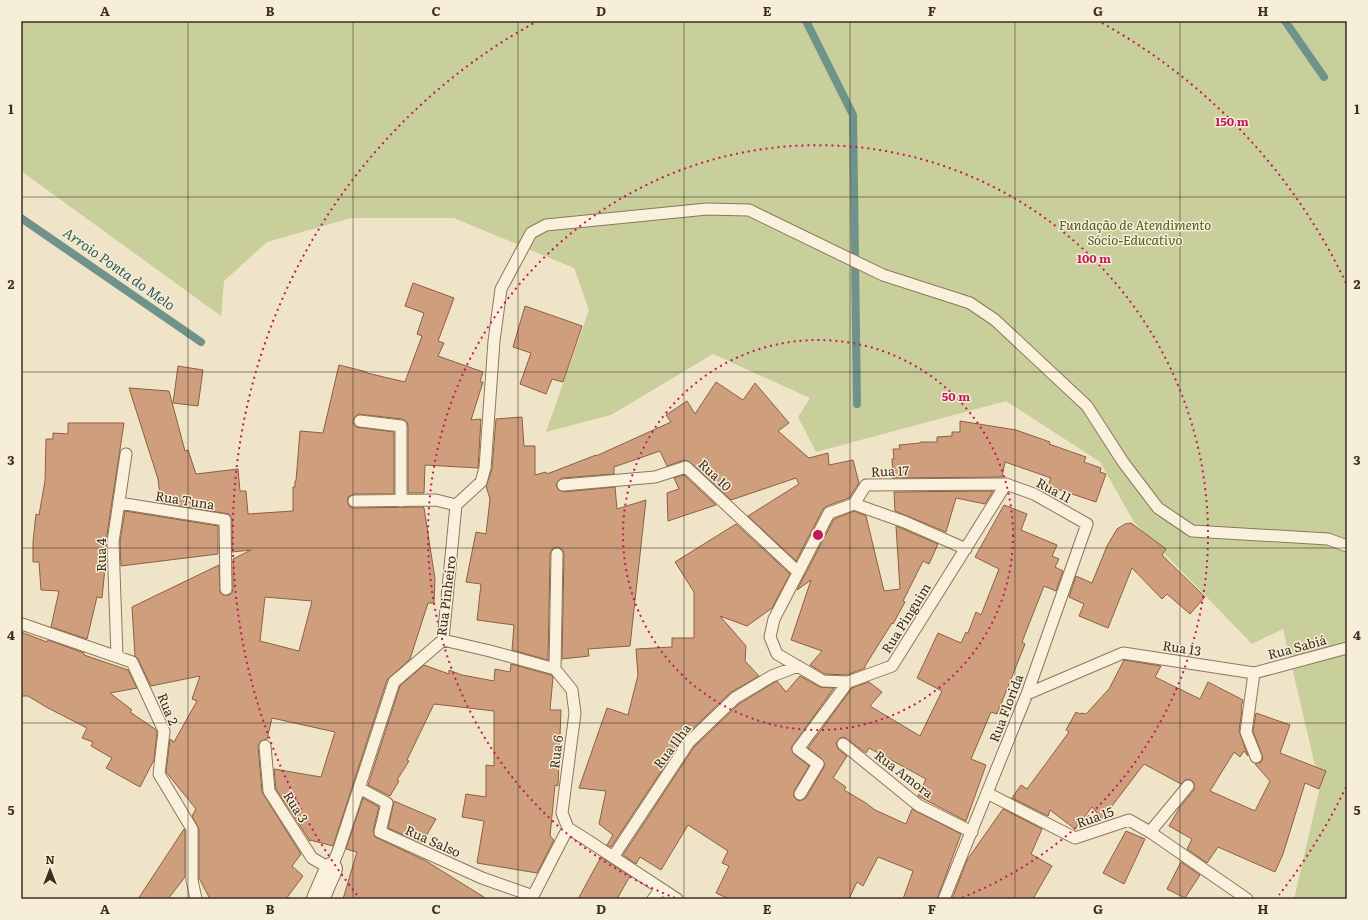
<svg xmlns="http://www.w3.org/2000/svg" width="1368" height="920" viewBox="0 0 1368 920" font-family="Literata,serif">
<style>
.green{fill:#c9cf9b}
.lines{fill:none;stroke-linecap:round;stroke-linejoin:round}
.stream{stroke:#6f938a;stroke-width:8}
.building{fill:#cf9f7d;stroke:#8d5f41;fill-rule:evenodd}
.service-casing{stroke:#8d765c;stroke-width:13}
.minor-casing{stroke:#8d765c;stroke-width:24}
.service{stroke:#faf1dc;stroke-width:11}
.minor{stroke:#faf1dc;stroke-width:22}
.grid{fill:none;stroke:#3d2e20;stroke-width:1;stroke-opacity:0.55}
.ring{fill:none;stroke:#c2185b;stroke-width:2;stroke-dasharray:2 4}
.labels{text-anchor:middle;stroke-width:3;stroke-linejoin:round;paint-order:stroke}
.park-label{font-size:13px;font-style:italic;fill:#4d5a26;stroke:#f7eed8}
.street-label{font-size:13px;fill:#3d2e20;stroke:#f7eed8}
.water-label{font-size:14px;font-style:italic;fill:#2f5d5a;stroke:#f7eed8}
.centre{fill:#c2185b;stroke:#f7eed8;stroke-width:2}
.ring-label{font-size:12px;text-anchor:middle;font-weight:bold;fill:#c2185b;stroke:#f7eed8;stroke-width:3;stroke-linejoin:round;paint-order:stroke}
.neatline{fill:none;stroke:#3d2e20;stroke-width:1.5}
.grid-label{font-size:13px;text-anchor:middle;font-weight:bold;fill:#3d2e20}
</style>
<rect width="100%" height="100%" fill="#f0e4c8"/>
<path class="green" d="M21 21H1347V899H1294L1320 787 1283 629 1252 644 1134 522 1100 462 1006 401 816 452 798 417 810 398 713 354 611 415 546 432 589 310 574 268 454 218H351L267 242 224 281 221 316 21 171Z"/>
<g class="lines">
<path class="stream" d="M806 21 853 115 857 404
M1285 21 1324 77
M21 218 201 342"/>
</g>
<path class="building" d="M413 283 454 298 438 341 444 343 438 356 483 372 480 382H483L471 420 481 419 478 468 425 465 424 493H408V426L407 422 402 419 358 414 353 420V423L356 427 394 432V494H354L348 497 347 501 350 507 354 508 423 507 424 508 435 579 434 603H428L410 659 387 680 333 846 310 840V841L276 789 274 769 321 777 335 732 272 718 267 739 261 741 258 746 262 792 301 854 292 866 303 876 286 899H210L199 878V829L192 816 196 809 166 772 170 739 174 742 197 701 192 699 200 676 151 686 138 659 135 656 132 607 219 565 220 592 223 595H229L232 593 233 589V559L251 550 232 552V520L229 514 161 503 158 479 129 388 169 391 185 451 188 450 196 474 238 469 240 491H246L248 514 293 511V487H295V481H296L300 431 323 433 339 365 367 372V373L405 382 422 336 417 334 424 313 405 306ZM265 597 312 601 299 651 260 641Z
M525 306 582 326 563 382 552 379 546 394 520 384 531 353 513 347Z
M178 366 203 370 198 406 173 403Z
M716 382 743 400 755 383 789 423 778 431 809 458 828 453 829 465 853 460 859 483 849 498 827 506 823 509 796 561 748 516 799 484 796 478 731 500 690 462 684 460 667 466 660 451 614 467V474L562 478 559 480 556 485 558 489 563 492 615 487 617 509 646 500 630 646 588 649 589 656 562 659 564 554 563 550 558 547 553 548 550 554 548 660 512 650 514 625 477 620 481 584 466 582 476 532 486 534 490 499 486 486 492 469 496 419 522 417 524 446H535V475L546 472 547 474 596 455V456L671 422 666 415 687 401 695 414Z
M960 421 1016 430 1050 442 1049 444 1086 457 1084 462 1101 468 1100 472 1106 474 1096 502 1048 486 1051 478 1005 462 1002 477 893 478 892 459H894L893 449H900L899 445 920 443V442H937V437L952 436V432H960Z
M68 423H124L106 541 107 568H105L102 598 97 597 87 639 51 627 59 591 41 590 39 562H33V542L36 514 39 515 45 481 46 439H53V433L68 434Z
M684 475 716 505 668 521 667 493 679 489 674 478Z
M993 491 985 504 956 498 946 532 895 511 894 492Z
M1004 505 1027 514 1021 530 1057 545 1052 556 1059 559 1055 567 1063 571 1056 591 1044 586 1022 642 1025 644 997 714 991 712 971 759 986 765 966 821 918 796 926 779 869 748 866 753 844 737 840 738 836 743 838 749 847 756 833 778 846 787 844 790 866 803 875 810 906 824 912 809 961 834 937 899H903L913 871 878 857 863 886 857 882 849 899H729L716 893 729 866 722 863 728 851 688 825 661 870 640 857 636 864 623 855 694 747 739 704 775 682 777 681 786 692 800 676 820 687 834 688 791 748 794 754 809 766 794 791V797L797 800 800 801 806 798 825 765 822 759 808 748 852 688 869 682 882 692 870 706 920 736 942 691 917 678 938 633 961 643 966 632 968 633 976 612 981 615 999 569 975 557Z
M125 511 218 526V554L121 566 120 542Z
M854 511 866 516 884 591 900 589 896 526 938 544 929 564 923 561 903 601 905 602 893 624 892 623 865 666V668L847 675 825 674 810 665 822 651 791 640 811 580 797 590 834 519Z
M1131 523 1166 549 1162 555 1205 597 1190 614 1167 594 1162 599 1132 568 1108 628 1079 616 1084 604 1069 597 1076 576 1092 583 1107 546 1117 529 1125 524Z
M736 524 790 574 772 608 747 626 720 616 746 646 745 661 759 676 730 693 684 737 611 847 607 845 613 835 599 824 606 791 579 788 607 708 628 715 638 675 636 649 672 647V638H694V592L675 562Z
M21 632 47 642 48 640 84 653V655L128 670 137 688 110 693 132 710 130 712 155 729 157 732 154 760 140 787 106 768 112 758 91 746 93 742 82 738 87 728 46 707 28 696H21Z
M1124 660 1161 666 1155 677 1200 699 1208 682 1243 700 1241 708 1242 709 1239 731 1248 756 1244 751 1240 757 1234 752 1210 791 1255 811 1270 781 1255 764 1261 762 1263 758 1253 731 1256 713 1290 725 1280 753 1326 771 1319 789 1305 783 1283 854 1275 872 1218 847 1207 863 1187 849 1192 839 1169 826 1180 807 1194 790V783L1189 779 1185 780 1181 784 1144 764 1102 819 1092 807 1075 829 1050 810 1048 816 1012 798 1021 785 1027 789 1047 762 1069 732 1066 730 1076 712 1080 714 1081 713 1086 714 1109 689Z
M511 664 551 675 553 677 550 710H561L558 786 555 785 550 836 554 840 537 873 477 863 484 821 462 817 466 794 486 797V765L494 766V711L434 704 407 760 409 761 397 780 399 781 390 796 368 785 400 686 424 665 449 674V670L462 675 494 681 495 669 510 672Z
M363 798 379 807 373 831 375 837 426 861 487 899H343L357 852 346 849Z
M394 801 436 819 422 843 388 828Z
M1003 809 1042 829 1031 854 1052 866 1033 899H952L967 860Z
M184 829 185 831V877L168 899H138Z
M1126 831 1145 839 1124 884 1103 873Z
M601 857 630 876 617 899H578Z
M1181 862 1200 875 1185 898 1167 889Z"/>
<g class="lines">
<g class="service-casing">
<path id="service" d="M360 421 401 426V501
M563 485 655 477 686 467 798 572
M354 501 436 500 456 505
M119 503 225 520 226 589
M854 504 905 522 966 549
M456 505 481 482 485 468 494 341 501 289 531 233 546 225 707 209 749 210 883 275 970 303 995 320 1087 406 1123 462 1158 508 1192 531 1328 539 1347 546
M22 624 132 662 164 731 159 774 192 829V880L196 899
M443 640 490 651 555 669 572 690 575 713 562 813 568 828 584 838 677 899
M117 656 113 542 126 454
M555 669 557 554
M1254 673 1347 648
M1027 694 1123 653 1254 673 1246 732 1256 757
M843 744 918 805 972 832
M265 746 269 791 312 858 331 869 339 849 394 682 443 640 456 505
M359 788 387 803 380 832 482 878 533 896
M987 793 1075 838 1129 820 1150 832 1247 899
M800 794 818 764 798 749 848 682
M1150 832 1188 786
M613 857 689 742 735 698 772 676 798 666
M530 899 533 896 568 828
M653 899 661 889
M944 899 1027 694 1087 524 1034 494 1006 484 866 485 854 504 829 513 774 619 770 637 777 654 823 681 848 682 892 666 1006 484"/>
</g>
<g class="minor-casing">
<path id="minor" d="M318 899 331 869"/>
</g>
<use href="#service" class="service"/>
<use href="#minor" class="minor"/>
</g>
<path class="grid" d="M188 21V899M353 21V899M518 21V899M684 21V899M850 21V899M1015 21V899M1180 21V899M21 197H1347M21 372H1347M21 548H1347M21 723H1347"/>
<g class="ring">
<circle cx="818" cy="535" r="195"/>
<path d="M675 898A390 390 0 1 1 961 898"/>
<path d="M1346 787A585 585 0 0 1 1279 895M357 895A585 585 0 0 1 534 23M1102 23A585 585 0 0 1 1346 283"/>
</g>
<g class="labels">
<g class="park-label">
<text x="1135" y="230">Fundação de Atendimento<tspan x="1135" dy="15">Sócio-Educativo</tspan></text>
</g>
<g class="street-label">
<text transform="translate(890 471) rotate(-2)" y="5">Rua 17</text>
<text transform="translate(715 475) rotate(43)" y="5">Rua 10</text>
<text transform="translate(1054 490) rotate(28)" y="5">Rua 11</text>
<text transform="translate(185 500) rotate(9)" y="5">Rua Tuna</text>
<text transform="translate(101 555) rotate(-90)" y="5">Rua 4</text>
<text transform="translate(446 596) rotate(-83)" y="5">Rua Pinheiro</text>
<text transform="translate(906 618) rotate(-58)" y="5">Rua Pinguim</text>
<text transform="translate(1297 647) rotate(-15)" y="5">Rua Sabiá</text>
<text transform="translate(1182 648) rotate(9)" y="5">Rua 13</text>
<text transform="translate(1006 708) rotate(-69)" y="5">Rua Florida</text>
<text transform="translate(168 709) rotate(68)" y="5">Rua 2</text>
<text transform="translate(672 746) rotate(-53)" y="5">Rua Ilha</text>
<text transform="translate(556 752) rotate(-83)" y="5">Rua 6</text>
<text transform="translate(904 774) rotate(37)" y="5">Rua Amora</text>
<text transform="translate(296 807) rotate(58)" y="5">Rua 3</text>
<text transform="translate(1095 817) rotate(-19)" y="5">Rua 15</text>
<text transform="translate(433 841) rotate(24)" y="5">Rua Salso</text>
</g>
<g class="water-label">
<text transform="translate(119 269) rotate(35)" y="5">Arroio Ponta do Melo</text>
</g>
</g>
<circle cx="818" cy="535" r="6" class="centre"/>
<g class="ring-label">
<text x="1232" y="126">150 m</text>
<text x="1094" y="263">100 m</text>
<text x="956" y="401">50 m</text>
</g>
<rect width="1368" height="920" fill="none" stroke="#f7eed8" stroke-width="44"/>
<g transform="translate(50 870)" stroke="#f7eed8" stroke-width="3" paint-order="stroke">
<path d="M0-3L7 15L0 10L-7 15Z" fill="#3d2e20"/>
<text y="-6" font-size="11" font-weight="bold" text-anchor="middle" fill="#3d2e20">N</text>
</g>
<rect x="22" y="22" width="1324" height="876" class="neatline"/>
<g class="grid-label">
<text x="105" y="16">A</text>
<text x="270" y="16">B</text>
<text x="436" y="16">C</text>
<text x="601" y="16">D</text>
<text x="767" y="16">E</text>
<text x="932" y="16">F</text>
<text x="1098" y="16">G</text>
<text x="1263" y="16">H</text>
<text x="11" y="114">1</text>
<text x="1357" y="114">1</text>
<text x="11" y="289">2</text>
<text x="1357" y="289">2</text>
<text x="11" y="465">3</text>
<text x="1357" y="465">3</text>
<text x="11" y="640">4</text>
<text x="1357" y="640">4</text>
<text x="11" y="815">5</text>
<text x="1357" y="815">5</text>
<text x="105" y="914">A</text>
<text x="270" y="914">B</text>
<text x="436" y="914">C</text>
<text x="601" y="914">D</text>
<text x="767" y="914">E</text>
<text x="932" y="914">F</text>
<text x="1098" y="914">G</text>
<text x="1263" y="914">H</text>
</g>
</svg>
